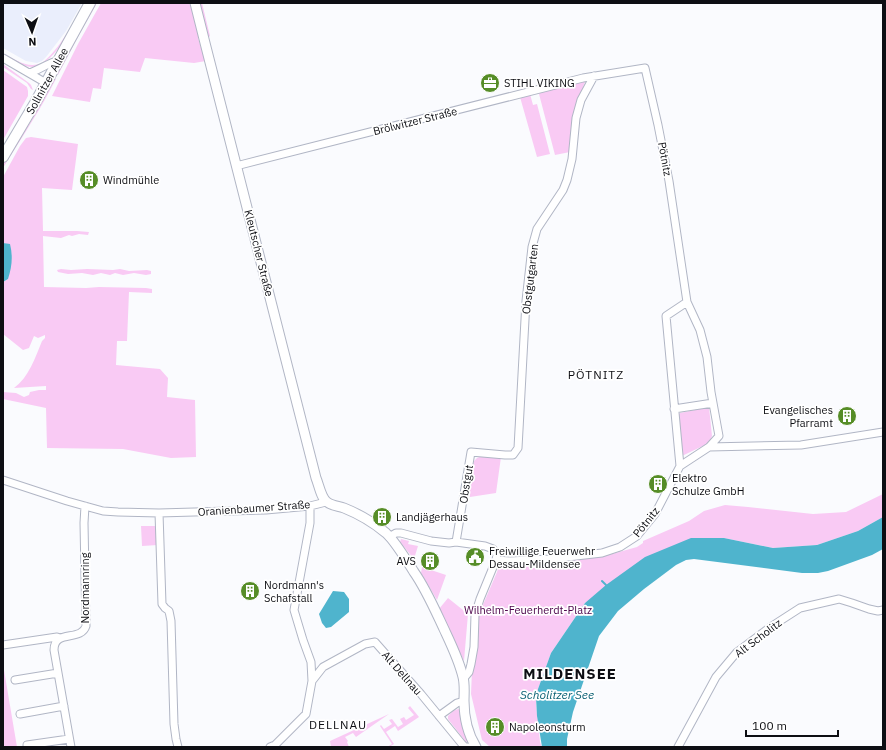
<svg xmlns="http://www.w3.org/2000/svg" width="886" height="750" viewBox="0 0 886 750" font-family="'IBM Plex Sans',sans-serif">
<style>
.built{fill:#eaeefc}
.green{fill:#f9caf4}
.water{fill:#4fb4cd}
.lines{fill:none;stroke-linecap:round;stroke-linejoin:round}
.stream{stroke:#4fb4cd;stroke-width:2}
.minor-casing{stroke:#b1b6c5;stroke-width:9}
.tertiary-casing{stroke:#b1b6c5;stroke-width:11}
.secondary-casing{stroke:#b1b6c5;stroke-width:12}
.minor{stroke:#fff;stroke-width:7}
.tertiary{stroke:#fff;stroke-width:9}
.secondary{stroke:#fff;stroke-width:10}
.labels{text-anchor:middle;stroke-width:3.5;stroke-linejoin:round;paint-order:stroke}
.street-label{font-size:11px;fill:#0d0e13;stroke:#fff}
.poi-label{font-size:11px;fill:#0d0e13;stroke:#fff;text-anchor:start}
.park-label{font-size:11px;fill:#490048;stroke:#fff}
.neighbourhood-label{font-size:12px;letter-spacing:1px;fill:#0d0e13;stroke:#fff}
.water-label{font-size:12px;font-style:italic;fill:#095f72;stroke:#fff}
.district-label{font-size:15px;font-weight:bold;letter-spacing:1px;fill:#0d0e13;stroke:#fff}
</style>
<rect width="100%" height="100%" fill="#fafbfe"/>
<path class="built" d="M3 3H82L66 31 46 57 42 61 37 63 26 61 3 48Z"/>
<path class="green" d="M84 3H87C79 17 56 59 42 63 60 49 73 23 84 3Z
M95 3H97L79 35 58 75 57 74 77 34Z
M101 3H189V4L193 7 195 14 194 20 197 27 198 33V38L203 54 206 56V61L194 63 145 58 140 72 104 68 101 89 93 88 90 102 52 96 78 44Z
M199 3H202L210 36 209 37H206Z
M3 53C14 59 26 68 39 64L40 66C26 70 15 61 3 55Z
M3 64 29 83 31 85 33 90 31 89 27 83 3 67Z
M3 70 27 87 28 91V96L3 140Z
M54 78 56 79C48 94 40 109 31 123 22 138 12 153 3 168 3 156 23 133 30 123 38 108 46 93 54 78Z
M584 79 585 82 577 103 570 152 555 155 539 94 542 90Z
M530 94 533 105 537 104 550 154 537 157 520 97Z
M31 137 78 144 72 190 42 188 43 231H77L89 232 88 235 79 234 72 236 69 235 61 238 43 236 44 287 86 288 99 287 146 288 152 289V293L129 292 127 341H117L116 365 160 369 168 378 167 397 195 400 196 457 171 458 123 449 47 448 46 408 3 399V392L16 393 24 397 29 395 30 392 39 390H46V386L14 388C29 377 35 358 42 341L45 338V335L38 338 34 336 29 348 23 350 3 334V282L8 279 10 245 3 243V177L20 146 26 138Z
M61 269 71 270 87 269 113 270 120 269 129 271 147 270 151 271V274L146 275 134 273 123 275 115 273 110 275 101 273 93 275 82 273 68 274 58 272 57 270Z
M709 407 712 436 709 443 684 455 681 454 678 415 680 413Z
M482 456 501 457 496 493 470 497 468 494 474 461 477 458Z
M883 494V517L858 531 817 545 773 548 724 538 585 603 551 653 538 689 536 698V705L540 742 542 747H490L482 740 471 694 472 670 477 652 479 614 497 572 498 569 612 554 637 547 643 543V541L689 521 704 511 725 505 748 507 813 514 846 512Z
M141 526H157L158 545 142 546Z
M401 539 409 541 408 544 418 546 414 559 400 542Z
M422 567 446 575 437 600 421 573Z
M448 598 468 614 464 661 439 609Z
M3 664 17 747H3Z
M410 706 419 717 398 731 395 726 386 732 394 744 389 747H387L392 744 380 726 381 725 384 729 392 724 389 720 392 719 398 727 403 724 400 719 404 717 406 720 414 715 408 708Z
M458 709 461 710 468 741 466 742 448 719V716L453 711Z
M389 714 356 737 353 733 345 737 348 741 347 742 349 747H331L330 741Z"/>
<path class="water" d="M3 243 10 244C13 256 12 267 8 279L3 282Z
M883 517V549L872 555 828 571 818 573H802L694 559 686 560 676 565 644 589 618 611 599 636 573 712 567 739V747H542L537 716 536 698 538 689 551 653 585 603 606 585 645 557 691 538H724L773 548 817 545 858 531Z
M333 591 344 592 349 599V612L331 627 326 628 322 623 319 614Z"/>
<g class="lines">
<path class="stream" d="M602 581 606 585"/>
<g class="minor-casing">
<path id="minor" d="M3 58 46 83
M30 73C40 69 49 63 59 60
M236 166 583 78 645 68 658 125 669 181 687 302 700 330 707 357 711 392 719 436 709 447 680 466 655 514 637 536 620 547 602 553 550 559 510 561 496 560
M674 409 713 403
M709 447 801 445 883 432
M680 466 666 316 687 302
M3 480 67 501 103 511 118 512 159 513 266 510 310 506 326 502
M310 506V523L294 610 303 640 311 662 312 681
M159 513 162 604 165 608 169 611 171 621 174 724 176 739 178 747
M389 537 396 533H401L431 541 449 543 456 542 485 546 493 549 497 554 496 560 480 599 475 615 474 647 471 664 469 672 464 678
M456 542 471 452 505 455H513L518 448 526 301 532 247 537 229 563 190 567 180 572 159 576 118 581 100 594 76
M3 645 57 637 60 638
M15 680 58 673
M20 714 64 706
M439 716 457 703 464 701
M27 745 69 739
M71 747 54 650C54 629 81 642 86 626L84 523 85 506
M270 747 275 745 306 714 312 681 323 667 365 644 375 642 421 694 462 744 465 747H468
M678 747 716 677 737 652 769 628 800 608 839 599 852 603 869 609 878 611 883 610"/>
</g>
<g class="tertiary-casing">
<path id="tertiary" d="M195 3 204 39 316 478C319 485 321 498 327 502 332 506 339 506 344 508 359 514 374 523 386 533 395 541 407 561 414 572 426 589 435 610 444 629 451 644 459 660 463 677 465 685 464 693 464 701 464 717 468 734 476 747"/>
</g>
<g class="secondary-casing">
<path id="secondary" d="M3 157 35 103 90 3"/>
</g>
<use href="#minor" class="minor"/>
<use href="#tertiary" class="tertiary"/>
<use href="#secondary" class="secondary"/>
</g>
<defs>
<g id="office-disc" transform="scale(1)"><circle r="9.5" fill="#568d27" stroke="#fff"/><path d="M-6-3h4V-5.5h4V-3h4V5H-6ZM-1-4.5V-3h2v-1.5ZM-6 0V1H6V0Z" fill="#fff"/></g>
<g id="building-disc" transform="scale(1)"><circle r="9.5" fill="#568d27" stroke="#fff"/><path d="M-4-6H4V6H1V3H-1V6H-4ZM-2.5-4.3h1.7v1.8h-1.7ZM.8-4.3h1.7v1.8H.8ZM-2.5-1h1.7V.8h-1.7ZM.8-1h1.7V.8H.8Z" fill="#fff"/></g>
<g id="civic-disc" transform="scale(1)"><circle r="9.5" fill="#568d27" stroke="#fff"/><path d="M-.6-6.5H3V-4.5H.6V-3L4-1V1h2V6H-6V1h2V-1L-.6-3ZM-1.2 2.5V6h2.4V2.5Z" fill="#fff"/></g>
</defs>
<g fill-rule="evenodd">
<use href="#office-disc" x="490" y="83"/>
<use href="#building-disc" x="89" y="180"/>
<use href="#building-disc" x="847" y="416"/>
<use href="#building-disc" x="658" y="484"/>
<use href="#building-disc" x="382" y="517"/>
<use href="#civic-disc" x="475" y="557"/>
<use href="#building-disc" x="430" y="561"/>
<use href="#building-disc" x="250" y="591"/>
<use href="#building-disc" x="495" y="727"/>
</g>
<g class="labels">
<g class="street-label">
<text transform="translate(47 81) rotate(-61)" y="4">Sollnitzer Allee</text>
<text transform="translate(415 121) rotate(-14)" y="4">Brölwitzer Straße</text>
<text transform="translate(665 159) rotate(80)" y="4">Pötnitz</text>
<text transform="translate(259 253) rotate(76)" y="4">Kleutscher Straße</text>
<text transform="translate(530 279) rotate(-83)" y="4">Obstgutgarten</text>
<text transform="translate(466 484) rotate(-81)" y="4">Obstgut</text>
<text transform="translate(254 508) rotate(-4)" y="4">Oranienbaumer Straße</text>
<text transform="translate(646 522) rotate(-51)" y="4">Pötnitz</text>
<text transform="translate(85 588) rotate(-90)" y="4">Nordmannring</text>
<text transform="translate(758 638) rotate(-37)" y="4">Alt Scholitz</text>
<text transform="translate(402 673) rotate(49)" y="4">Alt Dellnau</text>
</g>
<g class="poi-label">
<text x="504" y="87">STIHL VIKING</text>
<text x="103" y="184">Windmühle</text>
<text x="833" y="414" text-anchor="end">Evangelisches<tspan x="833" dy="13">Pfarramt</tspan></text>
<text x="672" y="482">Elektro<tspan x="672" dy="13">Schulze GmbH</tspan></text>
<text x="396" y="521">Landjägerhaus</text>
<text x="489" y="555">Freiwillige Feuerwehr<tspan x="489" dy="13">Dessau-Mildensee</tspan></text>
<text x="416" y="565" text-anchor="end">AVS</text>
<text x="264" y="589">Nordmann's<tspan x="264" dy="13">Schafstall</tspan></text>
<text x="509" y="731">Napoleonsturm</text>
</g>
<g class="park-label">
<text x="528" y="614">Wilhelm-Feuerherdt-Platz</text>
</g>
<g class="neighbourhood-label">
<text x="596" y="379">PÖTNITZ</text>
<text x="338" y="729">DELLNAU</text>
</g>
<g class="water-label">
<text x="557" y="699">Scholitzer See</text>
</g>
<g class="district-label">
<text x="570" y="679">MILDENSEE</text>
</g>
</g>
<rect width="886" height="750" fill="none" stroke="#0d0e13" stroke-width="8"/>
<g transform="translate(32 32) rotate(178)" stroke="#ffffff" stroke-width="3" paint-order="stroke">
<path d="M0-3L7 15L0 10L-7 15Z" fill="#0d0e13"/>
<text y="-6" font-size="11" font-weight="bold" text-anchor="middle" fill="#0d0e13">N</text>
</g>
<path d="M746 730v6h92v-6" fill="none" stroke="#0d0e13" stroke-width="2"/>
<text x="752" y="730" font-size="12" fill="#0d0e13" stroke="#ffffff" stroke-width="3" paint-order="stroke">100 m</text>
</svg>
